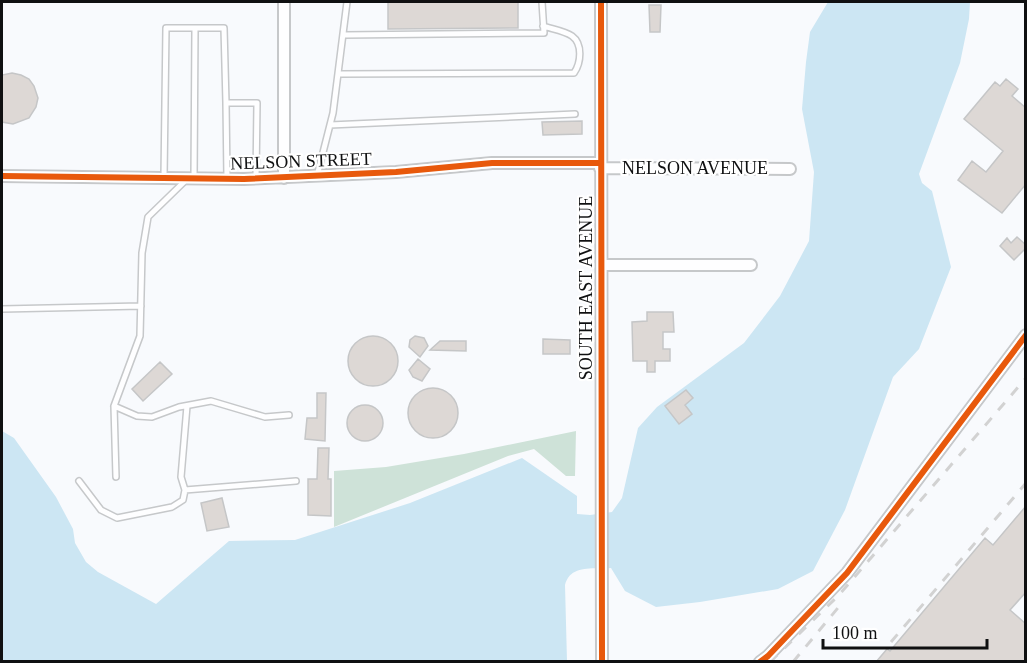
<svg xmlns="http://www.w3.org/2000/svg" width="1027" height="663" viewBox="0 0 1027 663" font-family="Georgia,serif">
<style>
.forest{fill:#cee2d8}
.water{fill:#cce6f3}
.building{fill:#ddd8d5;stroke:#c5c6c7;stroke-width:1.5}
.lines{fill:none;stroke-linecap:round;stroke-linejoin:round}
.service-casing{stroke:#c6c8ca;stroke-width:8}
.minor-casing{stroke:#c6c8ca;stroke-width:14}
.service{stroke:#fefeff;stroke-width:5}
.minor{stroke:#fefeff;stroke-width:10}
.rail{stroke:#d2d2d2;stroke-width:3;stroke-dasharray:10 10;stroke-linecap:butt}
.cycleway-casing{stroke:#fff;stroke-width:10}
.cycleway{stroke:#e8590c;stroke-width:6}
.labels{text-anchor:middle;stroke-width:4.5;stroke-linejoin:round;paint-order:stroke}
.street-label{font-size:18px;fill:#0f1011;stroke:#fff}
</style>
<rect width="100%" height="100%" fill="#f8fafd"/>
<path class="forest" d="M576 431 575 476H566L534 449 508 456 334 527V471L386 467 464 454Z"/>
<path class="water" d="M828 2H970L969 19 960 63 919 174 922 183 932 191 951 267 919 349 893 377 845 510 813 571 778 589 700 602 656 607 625 591 611 568C594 569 570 564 565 585L567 661 2 662V431L14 438 56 497 73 529 75 543 86 562 98 572 156 604 229 541 295 540 410 503 522 458 577 496V514L590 515 612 512 622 498 638 428 657 407 744 343 780 296 809 241 814 172 802 109 806 62 810 32Z"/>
<path class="building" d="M388 2H518V28L388 29Z
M649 5H661L660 32H650Z
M12 73 21 75 29 79 34 86 38 98 36 107 29 118 13 124 2 122V75Z
M1006 79 1018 89 1012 96 1026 108V184L1002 213 958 180 972 161 986 172 1003 151 964 119 995 82 1000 86Z
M582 121V134L543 135 542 122Z
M1017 237 1026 245V248L1014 260 1000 246 1007 238 1011 243Z
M647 312H673L674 332H663V349H670V361H655V372H647V361H633L632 322 647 321Z
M415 336 424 338 428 346 420 357 409 347 410 340Z
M348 361a25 25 0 1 1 50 0a25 25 0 1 1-50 0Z
M543 339 570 340V354H543Z
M440 341H466V351L430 350Z
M418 359 430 369 422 381 413 377 409 370Z
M160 362 172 374 143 401 132 389Z
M408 413a25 25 0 1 1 50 0a25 25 0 1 1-50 0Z
M686 390 693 398 685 405 692 414 679 424 665 406Z
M317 393H326L325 441 305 439 307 418H317Z
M347 423a18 18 0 1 1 36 0a18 18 0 1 1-36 0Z
M318 448H329L328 479H331V516L308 515V479H317Z
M222 498 229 527 207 531 201 503Z
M1026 506V592L1010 610 1026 624V662H876L887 649 890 651 985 538 993 545Z"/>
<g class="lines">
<g class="service-casing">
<path id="service" d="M344 35 544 33 542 2
M339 74 574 73C581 63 583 44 572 36 565 31 552 29 543 26
M226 103 227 179
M330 125 575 114
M317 176 333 113 347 2
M164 177 166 28H224L226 103H257L256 179
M194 179 195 28
M2 309 141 306
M114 406 137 416 152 417 179 407 211 401 265 417 289 415
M187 406 181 477 185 490 296 481
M116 477 114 406 140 336 142 253 148 217 186 180
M79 481 101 510 117 518 172 507 183 500 185 490"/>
</g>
<g class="minor-casing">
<path id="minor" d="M284 2V178
M601 2 602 662
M600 168 790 169
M2 176 244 179 396 172 492 163H600
M602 265H751
M760 662 768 656 847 573 1026 335"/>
</g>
<use href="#service" class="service"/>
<use href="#minor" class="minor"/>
<path class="rail" d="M891 642 1026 483
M770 662 839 595 1026 378
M793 662 842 603"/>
<g class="cycleway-casing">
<path id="cycleway" d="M601 2 602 662
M2 176 244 179 396 172 492 163H600
M760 662 768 656 847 573 1026 335"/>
</g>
<use href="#cycleway" class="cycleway"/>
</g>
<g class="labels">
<g class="street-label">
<text transform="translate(301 161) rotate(-2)" y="6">NELSON STREET</text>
<text x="695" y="174">NELSON AVENUE</text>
<text transform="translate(586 288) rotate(-90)" y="6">SOUTH EAST AVENUE</text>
</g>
</g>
<rect width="1027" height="663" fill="none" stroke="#0f1011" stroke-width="6"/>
<path d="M823 639v9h164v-9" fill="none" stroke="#0f1011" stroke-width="3"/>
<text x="832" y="639" font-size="18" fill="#0f1011" stroke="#ffffff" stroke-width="4.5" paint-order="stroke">100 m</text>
</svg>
